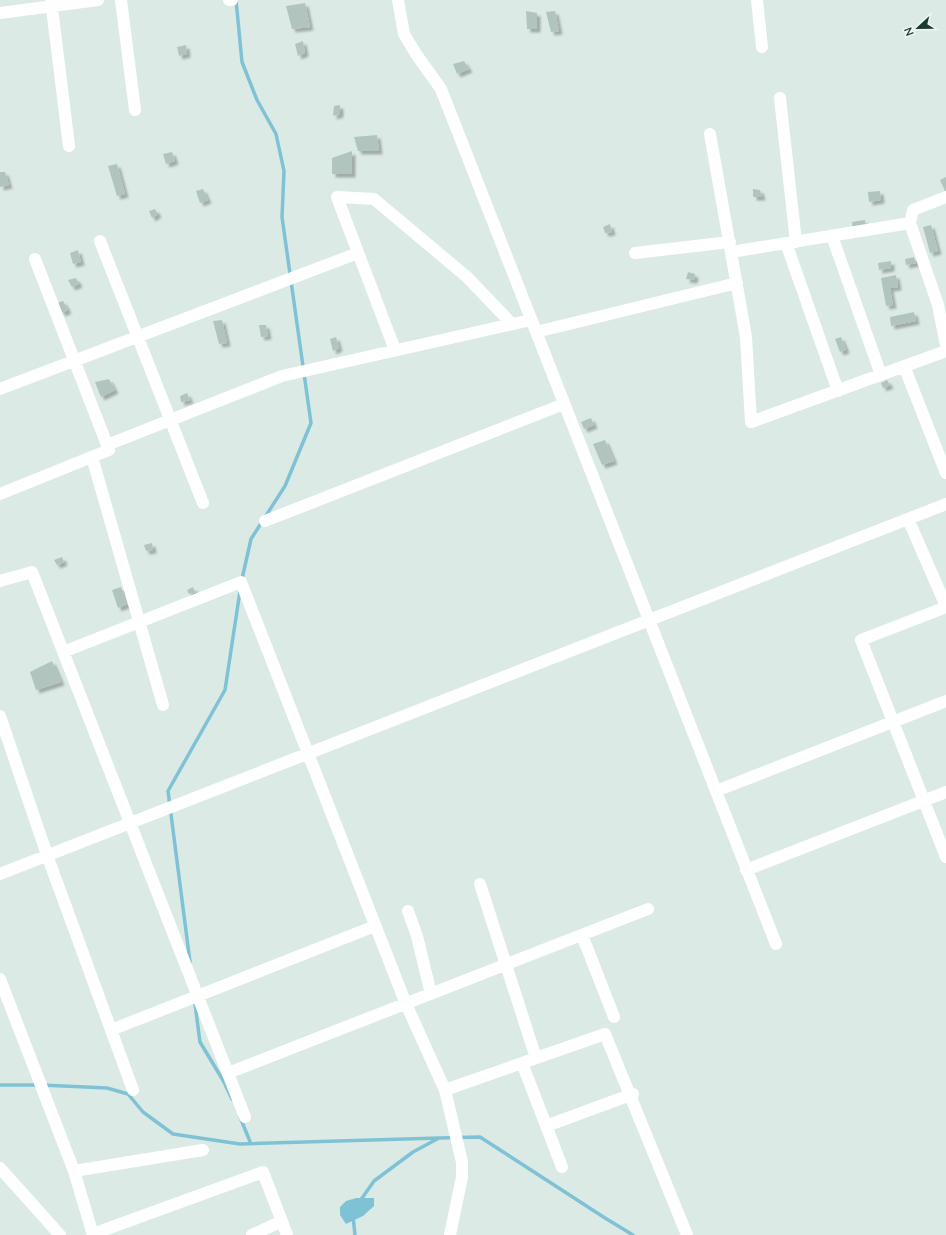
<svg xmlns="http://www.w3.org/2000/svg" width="946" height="1235" viewBox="0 0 946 1235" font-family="'Nunito Sans',sans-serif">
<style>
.water{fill:#7fc2d5}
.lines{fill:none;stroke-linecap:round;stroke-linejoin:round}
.stream{stroke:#7fc2d5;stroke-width:3.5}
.building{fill:#b1c5be;filter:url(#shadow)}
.street{stroke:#fff;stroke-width:12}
</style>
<defs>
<filter id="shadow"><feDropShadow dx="3.5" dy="3.5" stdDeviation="1" flood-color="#0004"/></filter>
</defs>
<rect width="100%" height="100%" fill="#dceae5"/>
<path class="water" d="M356 1198H374V1206L363 1216 346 1224 340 1215V1207L346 1201Z"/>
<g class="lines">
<path class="stream" d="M236 0 242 62 257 100 276 134 284 171 282 217 311 423 285 486 251 539 242 579
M190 962 168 791 225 690 240 591
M195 1004 200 1042 224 1082 232 1099
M0 1085H41L107 1088 128 1094 143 1112 173 1134 240 1144 439 1138
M240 1117 251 1144
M360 1201 374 1181 413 1152 439 1138 480 1137 605 1218 633 1235
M353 1216 355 1235"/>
</g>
<path class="building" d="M305 3 310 27 292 29 286 6Z
M526 11 537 13V29H527Z
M555 11 559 31 551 32 546 12Z
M303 41 305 53 298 56 295 44Z
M186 45 187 54 179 56 177 47Z
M464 61 469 69 457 74 453 64Z
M340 105V114L333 116 334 106Z
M377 135 379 151H358L354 137Z
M352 151V174H332V158Z
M172 152 175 161 166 164 163 154Z
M117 164 125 194 117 196 108 166Z
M0 172H5L9 185 0 187Z
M946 177V193L940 180Z
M203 189 208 200 200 203 196 191Z
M753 189 760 190 762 197H753Z
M880 191 881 200 869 202 868 192Z
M155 209 158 214 152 218 149 211Z
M865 220 866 227 853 230 852 222Z
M610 224 612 232 605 233 603 227Z
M931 225 938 251 930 253 923 227Z
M78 250 81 262 73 264 70 253Z
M914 257 916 263 906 265 905 259Z
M891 261V268L879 270 878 263Z
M688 272 695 274 694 280 686 279Z
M896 275 898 287 890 288 893 305 886 306 881 278Z
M76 278 79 284 72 287 68 280Z
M63 301 68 310 62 313 57 303Z
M914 312 916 321 891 326 890 317Z
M222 320 227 343 219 344 213 321Z
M259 325H266L268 336 261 337Z
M336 337 339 348 333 351 330 339Z
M841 337 846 350 840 352 835 339Z
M109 379 115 390 101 397 95 382Z
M887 380 890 385 883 388 881 383Z
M187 393 190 400 181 402 180 396Z
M591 418 594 425 584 429 581 422Z
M605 440 614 461 602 465 593 444Z
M152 543 153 550 146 551 144 545Z
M62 557 64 562 57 565 54 560Z
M121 587 128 604 118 608 112 590Z
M193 587 195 592 189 594 187 590Z
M52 661 61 682 36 690 30 672Z"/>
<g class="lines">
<path class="street" d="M51 0 69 146
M121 0 135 110
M229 0H232
M398 0 404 34 416 54 441 89 776 944
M757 0 762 47
M0 13 98 0
M780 98 796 242
M710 134 746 337 751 422 946 351
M946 197 913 210 910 223 938 305 946 345
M832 236 881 375
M100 241 203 503
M786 243 838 391
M731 252 910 223
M635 253 730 242
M536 332 737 283
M395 350 337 197 374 199 467 277 512 324
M904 366 946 473
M0 389 358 253
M107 445 282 376 531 320
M92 457 163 705
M0 494 109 450 35 259
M908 519 946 606
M265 521 564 404
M0 581 32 572 245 1117
M946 607 861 640 946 857
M63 652 241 582 406 1004 445 1090 462 1162V1177L450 1235
M0 716 47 855 133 1090
M716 791 946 701
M746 870 946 792
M0 874 946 504
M480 884 536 1058
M408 911 417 936 431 994
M582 935 614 1017
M0 979 74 1171 93 1235
M111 1030 375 926
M522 1063 562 1167
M228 1073 648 909
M445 1090 605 1034 687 1235
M546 1126 633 1094
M0 1168 60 1235
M74 1171 203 1150
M93 1234 263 1172 287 1235
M252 1235 282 1221"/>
</g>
<g transform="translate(918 28) rotate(248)" stroke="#edf7f2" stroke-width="3" paint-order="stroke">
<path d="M0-3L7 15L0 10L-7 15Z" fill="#1d3a34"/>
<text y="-6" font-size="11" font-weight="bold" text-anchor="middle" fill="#1d3a34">N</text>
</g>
</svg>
